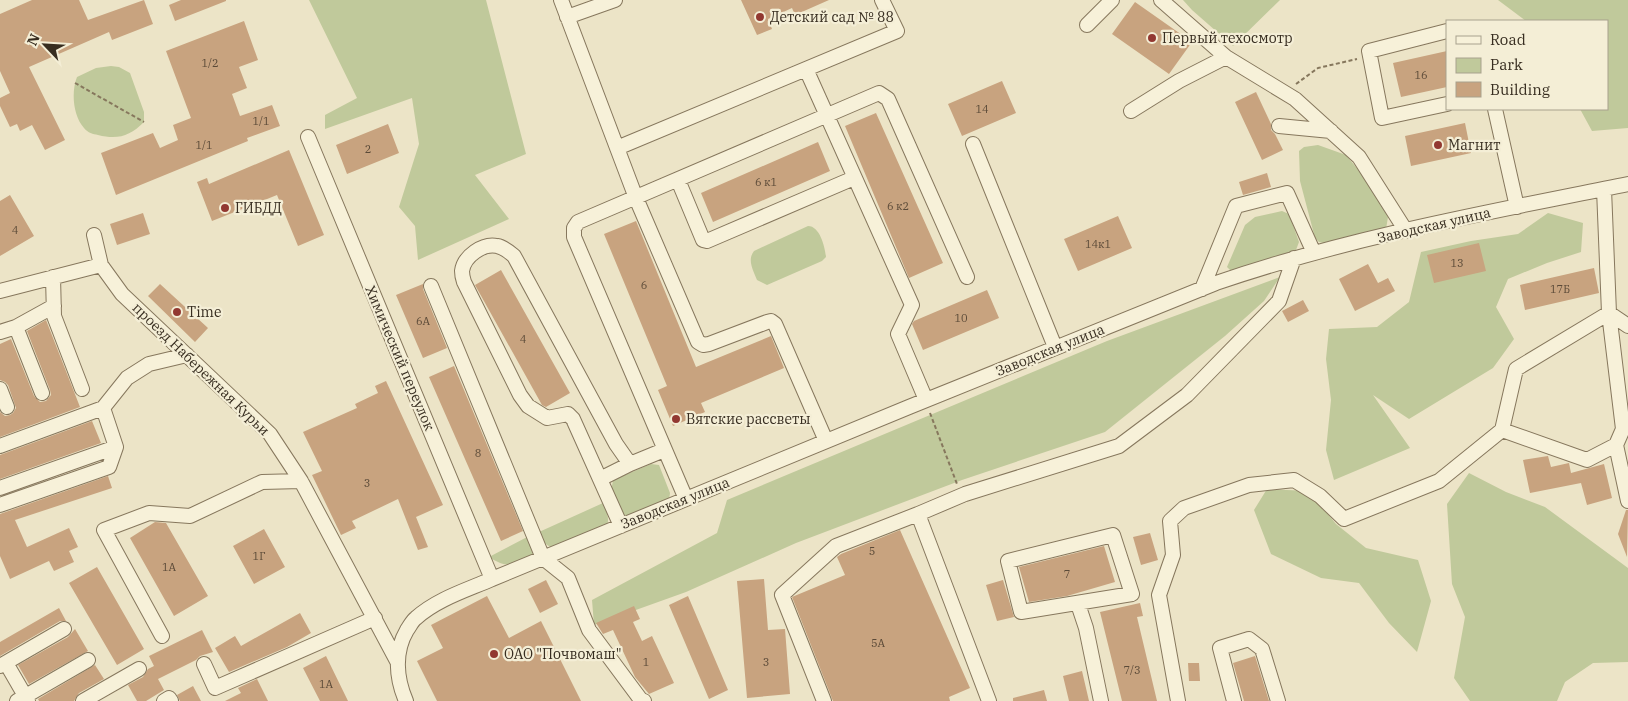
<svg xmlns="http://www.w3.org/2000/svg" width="1628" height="701" viewBox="0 0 1628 701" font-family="'IBM Plex Serif',serif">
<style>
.green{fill:#c0c99b}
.building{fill:#c8a37f}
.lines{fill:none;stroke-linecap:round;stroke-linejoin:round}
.minor-casing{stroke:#86775d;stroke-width:16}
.path{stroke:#86775d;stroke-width:2;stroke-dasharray:4 2.5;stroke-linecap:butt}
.minor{stroke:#f7f1d9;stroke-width:14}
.poi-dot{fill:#923831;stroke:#f4eed6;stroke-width:2}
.labels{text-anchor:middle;stroke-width:4.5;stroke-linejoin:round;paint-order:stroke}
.number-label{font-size:11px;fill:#5b4a38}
.poi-label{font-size:14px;fill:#372d20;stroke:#f4eed6;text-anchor:start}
.street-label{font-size:14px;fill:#372d20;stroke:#f4eed6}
</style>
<rect width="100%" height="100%" fill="#ece4c7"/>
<path class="green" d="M309 0H486L526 154 475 175 509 219 418 260 415 226 399 207 419 144 412 98 325 129V115L357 98Z
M1183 0H1280L1233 46 1192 10Z
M1498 0H1628V128L1592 131 1580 109H1607V21H1526Z
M111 66 119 67 130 73 144 112V122C130 136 118 140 98 135 93 134 88 133 84 128 73 116 71 92 77 77L96 68Z
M1318 145 1346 155 1369 183 1388 217 1386 229 1328 244 1319 242 1315 238 1300 181 1299 151 1304 147Z
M1282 211 1289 214 1299 242 1296 250 1231 271 1227 267 1245 225 1255 217Z
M1548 213 1583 223 1581 252 1547 263 1508 279 1496 307 1514 339 1493 368 1409 419 1373 395 1410 448 1334 480 1326 450 1331 400 1326 359 1329 329 1377 327 1409 302 1421 252 1471 241 1518 234Z
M808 226C820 226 825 247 826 257L822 261 767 285 757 280C753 270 747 260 754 251Z
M1280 277 1264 301 1225 336 1105 432 962 480 796 543 686 592 594 625 592 600 717 533 727 500 1107 341Z
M651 464 659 465 670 493 669 500 626 519 620 516 611 492 613 480Z
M1469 473 1506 492 1545 507 1628 568V662L1593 663 1565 682 1557 701H1470L1454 678 1465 617 1452 584 1447 504Z
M1267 489 1309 491 1336 524 1366 548 1418 560 1431 601 1417 652 1389 623 1359 583 1321 578 1271 554 1254 510Z
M603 503C606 511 610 517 607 526L553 549 543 542 539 532Z
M531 535 539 555C517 563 510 571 489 557Z"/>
<path class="building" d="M32 0H79L88 20 144 0 153 24 112 40 109 32 29 67 65 140 45 150 32 125 20 131 17 124 10 127 0 106V98L10 93 0 71V14Z
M181 0H226V1L175 21 169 5Z
M741 0H829L795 15 792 8 768 19 772 29 757 35Z
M1135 2 1192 42 1169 74 1112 34Z
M244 21 258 60 239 67 247 88 232 94 240 116 272 105 280 126 247 138 248 141 116 195 101 153 153 133 160 148 178 140 173 125 191 118 166 51Z
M1447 51V87L1401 97 1393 63Z
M1002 81 1016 113 962 136 948 104Z
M1256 92 1271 124V130L1275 134 1283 150 1262 160 1235 102Z
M876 113 943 263 909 278 845 126Z
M1465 123 1471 153 1411 166 1405 136Z
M388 124 399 153 347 174 336 145Z
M818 142 830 171 713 222 701 193Z
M289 150 324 235 298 246 277 195 212 221 197 182 207 178 209 184Z
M1267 173 1271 187 1243 195 1239 182Z
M10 195 34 236 0 256V201Z
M143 213 150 234 117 245 110 224Z
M1118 216 1132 248 1078 271 1064 239Z
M636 221 696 367 771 336 784 368 701 403 705 412 673 426 658 390 667 386 604 234Z
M1479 243 1486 271 1434 283 1427 255Z
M1368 264 1378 283 1388 278 1395 291 1355 311 1339 279Z
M1594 268 1599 293 1525 310 1520 285Z
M501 270 570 393 546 407 542 405 475 285Z
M160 284 208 328 195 342 148 296Z
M423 284V289L447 348 423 358 396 295Z
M987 290 999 318 923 350 912 324 914 321Z
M1303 300 1309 311 1288 322 1282 311Z
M46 320 80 407 0 437V412L5 416 10 415 13 413 16 408 8 385 5 382 0 380V344L11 339 34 396 40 402 46 401 51 395 50 390 27 331Z
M454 366 523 531 501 541 429 377Z
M386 381 443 505 416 517 428 547 418 550 398 499 352 521 356 528 341 535 312 475 322 471 303 432 357 408 355 404 378 393 375 386Z
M92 421 101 443 0 479V455Z
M1548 456 1551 467 1569 463 1571 473 1604 464 1612 498 1587 505 1581 483 1530 493 1523 460Z
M108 476 112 488 15 520 27 547 69 528 78 547 69 551 74 562 54 571 49 561 10 579 0 556V514Z
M1626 510H1628L1627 557 1618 534Z
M155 522 166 523 208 596 174 616 130 538Z
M264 529 285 567 254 584 233 546Z
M900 530 970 688 949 697 950 701H833L792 597 845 575 837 557 841 554Z
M1150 533 1158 560 1141 565 1133 537Z
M1104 546 1115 582 1067 596 1029 602 1019 567Z
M97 567 144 649 117 665 69 583Z
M764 579 768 630 785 629 790 694 747 698 737 581Z
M546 580 558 604 540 613 528 589Z
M1003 580 1014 617 997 621 986 585Z
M487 596 509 638 541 621 581 701H437L417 661 443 648 431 625Z
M688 596 728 690 709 699 669 605Z
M1140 603 1143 616 1137 617 1157 701H1122L1100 612Z
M634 606 640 619 633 622 642 641 652 636 674 683 649 694 635 677 613 630 603 634 596 623Z
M59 608 66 621H60L0 656V642Z
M300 613 311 633 287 647 229 672 215 648 235 636 241 646Z
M75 629 88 651 29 684 18 665 68 637Z
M202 630 213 652 200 656 196 660 158 679 164 690 146 701H137L128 685 143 677 148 669 154 666 149 656Z
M326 656 348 701H320L303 668Z
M1255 656 1269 701H1244L1233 663Z
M1188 663H1199L1200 681H1189Z
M95 665 104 679 79 693 74 701H39L38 699Z
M1082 671 1089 701H1069L1063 676Z
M257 679 268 701H225L241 693 238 688Z
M193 686 201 701H180L177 695Z
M1044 690 1047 701H1013V698Z"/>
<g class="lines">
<g class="minor-casing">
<path id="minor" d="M561 0 636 198 698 342 703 345 709 344 767 322 771 321 775 324 826 441
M1161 0 1226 57 1295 99 1359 157 1406 231
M567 17 615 0
M1087 25 1112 0
M1447 31 1369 51 1382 118 1447 104
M806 69 912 305 898 334 926 400
M1495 109 1517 207
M1131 111 1179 81 1226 57
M1279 126 1331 131
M308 137 492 579
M973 144 1055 347
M617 148 897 31 882 0
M678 180 703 240 707 241 854 178
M94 235 101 265 122 294 270 434 301 481 397 661
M53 277 54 316 82 389
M431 286 543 558 568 578 589 630 641 700 644 701
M1202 289 1236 206 1287 193 1314 253
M0 291 101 265
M1609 313 1628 326
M16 327 54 306
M0 332 16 327 42 393
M0 389 7 407
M1502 430 1587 460 1616 445 1623 429 1609 313
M1616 445 1628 501
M0 446 103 408 127 378 149 364 187 355
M600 479 630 464 664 450
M0 488 116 447 103 408
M686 499 574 237V228L578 222 879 93 888 99 967 277
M0 505 109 467 116 447
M621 526 573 419 568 414 547 418 528 406 520 395 464 282C463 279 462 274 462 271 464 256 483 243 497 246 504 247 509 252 514 256L616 444 630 464
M1113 535 1132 594 1021 612 1008 561Z
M1078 604 1086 628 1101 701
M162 636 104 530 149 513 190 516 262 482 301 481
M6 663 28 701
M204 664 215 688 375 618
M0 666 64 629
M17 701 88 660
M83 701 139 669
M164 701 169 698 171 701
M406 701C396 678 394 652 407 630 410 626 412 621 416 618 437 599 467 590 492 579L909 407 1216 283C1350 237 1490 212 1628 184
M824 701 782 595 836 546 918 514
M989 701 918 514 965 494 1119 446 1187 395 1279 301 1294 258
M1178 701 1159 595 1173 555 1170 521 1184 508 1249 485 1294 480 1320 496 1344 519 1439 481 1502 430 1516 369 1609 313 1604 189
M1234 701 1220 648 1249 639 1262 649 1278 701"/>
</g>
<path class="path" d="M75 83 144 122
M1296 84 1318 68 1357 59
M930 413 957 484"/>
<use href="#minor" class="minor"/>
</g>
<g class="poi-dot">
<circle cx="760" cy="17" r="5"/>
<circle cx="1152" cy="38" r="5"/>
<circle cx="1438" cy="145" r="5"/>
<circle cx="225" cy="208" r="5"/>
<circle cx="177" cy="312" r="5"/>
<circle cx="676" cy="419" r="5"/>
<circle cx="494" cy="654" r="5"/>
</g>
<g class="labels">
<g class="number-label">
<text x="210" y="67">1/2</text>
<text x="1421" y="79">16</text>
<text x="982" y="113">14</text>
<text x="261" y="125">1/1</text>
<text x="204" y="149">1/1</text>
<text x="368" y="153">2</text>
<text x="766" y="186">6 к1</text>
<text x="898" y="210">6 к2</text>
<text x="15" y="234">4</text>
<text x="1098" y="248">14к1</text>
<text x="1457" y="267">13</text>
<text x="644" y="289">6</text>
<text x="1560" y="293">17Б</text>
<text x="961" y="322">10</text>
<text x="423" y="325">6А</text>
<text x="523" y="343">4</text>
<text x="478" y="457">8</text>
<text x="367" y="487">3</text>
<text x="872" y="555">5</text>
<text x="259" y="560">1Г</text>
<text x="169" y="571">1А</text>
<text x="1067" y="578">7</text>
<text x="878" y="647">5А</text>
<text x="646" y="666">1</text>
<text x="766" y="666">3</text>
<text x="1132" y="674">7/3</text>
<text x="326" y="688">1А</text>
</g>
<g class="poi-label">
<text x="770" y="22">Детский сад № 88</text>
<text x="1162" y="43">Первый техосмотр</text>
<text x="1448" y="150">Магнит</text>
<text x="235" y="213">ГИБДД</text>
<text x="187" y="317">Time</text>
<text x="686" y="424">Вятские рассветы</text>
<text x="504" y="659">ОАО "Почвомаш"</text>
</g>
<g class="street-label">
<text transform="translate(1434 225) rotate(-13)" y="5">Заводская улица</text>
<text transform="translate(1050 350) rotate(-22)" y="5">Заводская улица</text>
<text transform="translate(400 358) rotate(67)" y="5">Химический переулок</text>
<text transform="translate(201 369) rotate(44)" y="5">проезд Набережная Курьи</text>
<text transform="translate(675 503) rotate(-22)" y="5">Заводская улица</text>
</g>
</g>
<rect x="1446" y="20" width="162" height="90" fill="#f4eed6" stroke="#a8a18d"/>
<rect x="1456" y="36" width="25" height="8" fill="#f7f1d9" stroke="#a8a18d"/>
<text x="1490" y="45" font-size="15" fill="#372d20">Road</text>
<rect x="1456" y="58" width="25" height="15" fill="#c0c99b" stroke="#a8a18d"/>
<text x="1490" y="70" font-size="15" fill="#372d20">Park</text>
<rect x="1456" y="82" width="25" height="15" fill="#c8a37f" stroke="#a8a18d"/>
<text x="1490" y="95" font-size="15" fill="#372d20">Building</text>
<g transform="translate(45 45) rotate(295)" stroke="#f4eed6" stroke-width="4" paint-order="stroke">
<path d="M0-4L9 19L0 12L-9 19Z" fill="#372d20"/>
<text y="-8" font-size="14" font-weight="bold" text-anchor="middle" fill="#372d20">N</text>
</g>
</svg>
